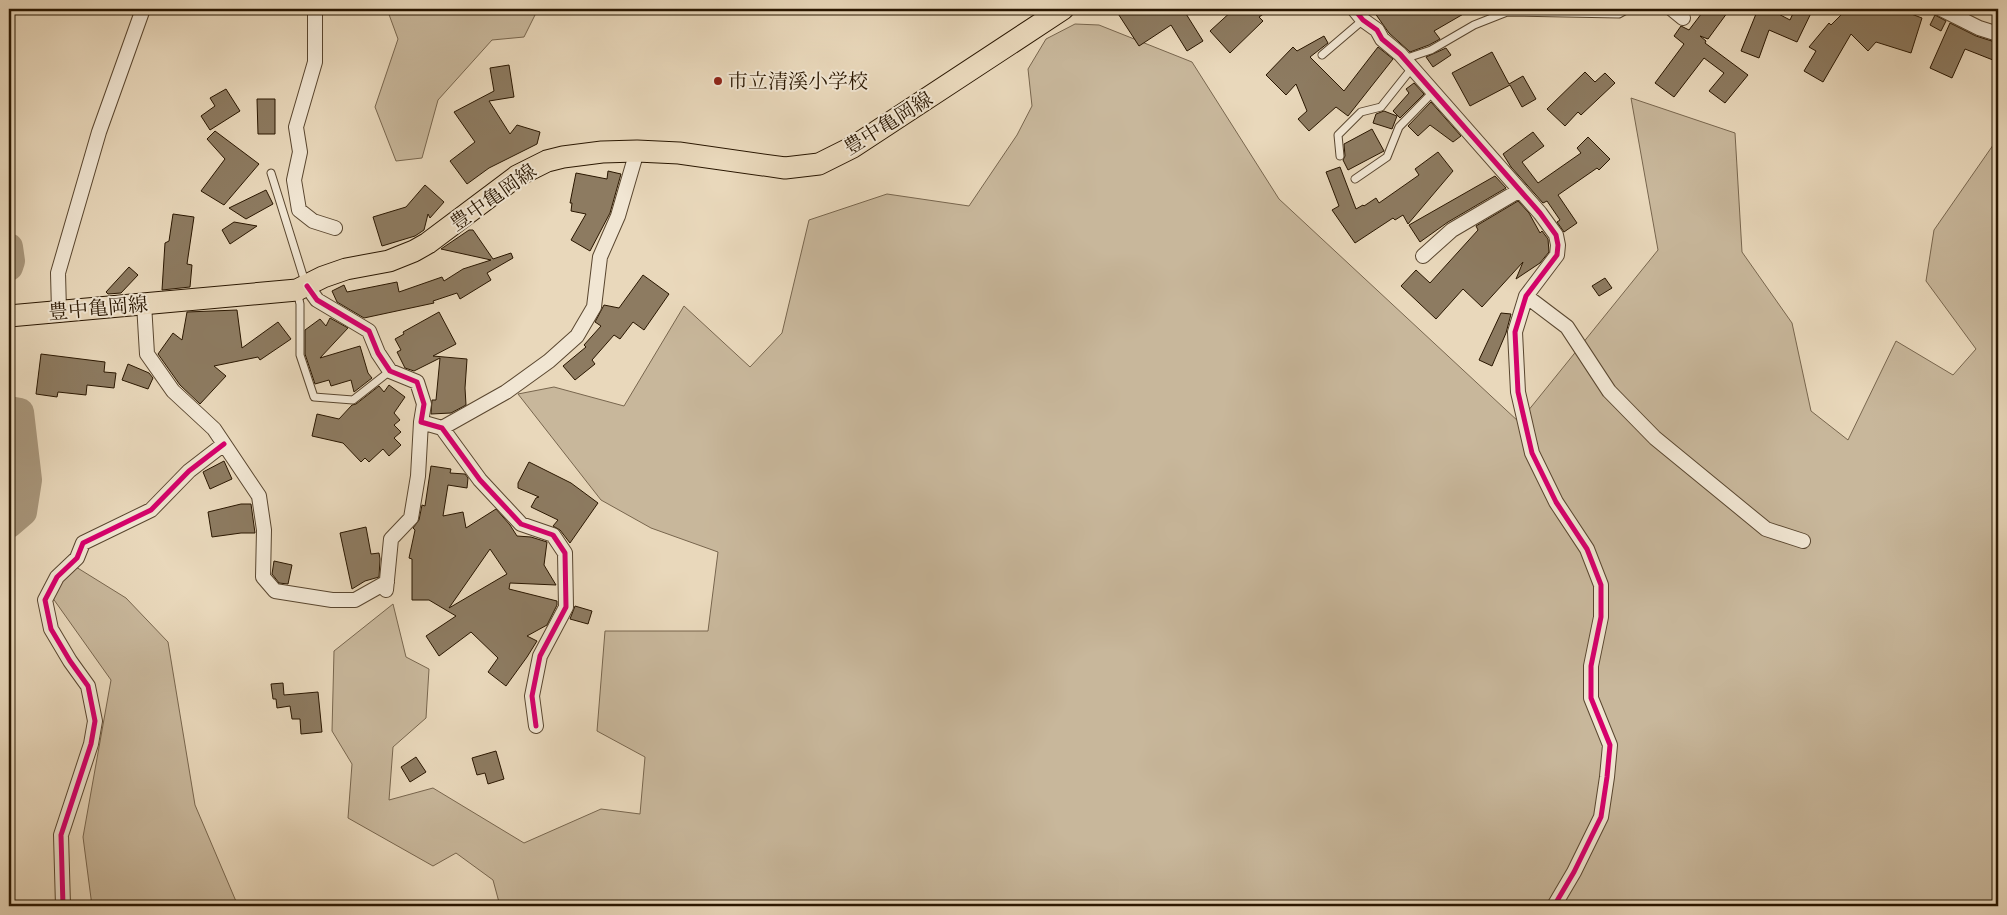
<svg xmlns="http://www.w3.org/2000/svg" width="2007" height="915" viewBox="0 0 2007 915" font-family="'Old Standard TT','Noto Serif JP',serif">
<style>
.green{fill:#c8b79b;stroke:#78664e}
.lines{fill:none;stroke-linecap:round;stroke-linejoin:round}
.river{stroke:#a8967b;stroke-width:28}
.building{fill:#8d7b61;stroke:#291600;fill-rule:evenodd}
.service-casing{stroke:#59462f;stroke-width:9}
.minor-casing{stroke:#59462f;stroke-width:16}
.primary-casing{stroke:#291600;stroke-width:23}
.service{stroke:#f1e6d3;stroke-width:7}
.minor{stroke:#f1e6d3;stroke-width:14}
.primary{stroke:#e9d8bb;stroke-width:21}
.cycleway-casing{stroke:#f1e6d3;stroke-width:8}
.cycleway{stroke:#d6006c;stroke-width:5}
.poi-dot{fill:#8f2418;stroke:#f1e6d3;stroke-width:2}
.labels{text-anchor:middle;stroke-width:4;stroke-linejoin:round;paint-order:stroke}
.poi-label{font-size:20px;fill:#291600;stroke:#f1e6d3;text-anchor:start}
.street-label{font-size:20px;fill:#291600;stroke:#f1e6d3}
</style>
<rect width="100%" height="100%" fill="#e9d8bb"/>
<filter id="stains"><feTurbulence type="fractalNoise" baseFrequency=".004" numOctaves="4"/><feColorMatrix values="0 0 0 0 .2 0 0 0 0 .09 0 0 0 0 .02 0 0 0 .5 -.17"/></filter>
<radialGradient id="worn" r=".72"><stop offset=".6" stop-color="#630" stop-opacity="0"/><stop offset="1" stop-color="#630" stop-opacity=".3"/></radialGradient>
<path class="green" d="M387 9H538L524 37 492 40 438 100 422 158 396 161 375 107 398 39Z
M1075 24 1099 25 1192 62 1279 199 1519 422 1658 250 1631 98 1735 133 1742 252 1792 323 1811 411 1848 440 1896 341 1953 375 1976 349 1926 281 1934 230 1998 138V906H500L493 880 456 853 433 866 348 818 352 764 332 731 334 651 393 604 406 657 429 669 426 718 393 747 389 800 433 788 524 843 601 809 640 814 645 757 597 731 605 631H708L718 552 651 528 601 500 518 394 554 387 624 406 684 306 750 367 782 333 809 220 887 194 969 206 1017 135 1032 106 1028 69 1046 39Z
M76 567 126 598 168 642 195 805 238 906H92L83 837 111 680 47 590Z"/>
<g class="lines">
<path class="river" d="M9 247 11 261 9 267
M9 410 20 412 28 480 23 512 9 524"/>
</g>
<path class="building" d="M1115 9H1183L1203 41 1187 51 1171 25 1139 46Z
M1234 9H1271L1259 17 1263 21 1230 53 1210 31Z
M1372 9H1472L1434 31 1440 39 1429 45 1410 52 1389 33Z
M1705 9H1730L1708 39 1700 36 1706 41 1705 43 1748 75 1725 103 1709 91 1724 73 1704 58 1674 97 1655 83 1684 44 1674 36 1681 26 1689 30Z
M1758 9H1769L1790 20 1795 9H1813L1797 42 1769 30 1759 58 1741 51Z
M1847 9H1898L1922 18 1911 53 1876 42 1868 51 1851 34 1823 82 1804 71 1816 51 1809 47 1829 23 1831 25Z
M1935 15 1946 21 1941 31 1930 25Z
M1950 23 1976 36 1998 43V62L1965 49 1952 78 1930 68Z
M1324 36 1328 43 1310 57 1344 91 1378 47 1393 59 1348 116 1336 107 1309 131 1298 119 1307 111 1296 84 1286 95 1266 75 1293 47 1297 51Z
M1446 48 1451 55 1433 67 1426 57Z
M1492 52 1509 84 1523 76 1536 99 1522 107 1510 85 1470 106 1452 73Z
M509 65 514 97 489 101 510 134 517 125 540 132 537 144 489 168 467 184 450 161 475 142 454 112 494 91 490 68Z
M1585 72 1595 82 1605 73 1615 83 1581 115 1578 112 1565 126 1547 109Z
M1414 83 1424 94 1400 118 1393 111 1409 93 1406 89Z
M226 89 240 111 210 130 201 116 215 106 210 98Z
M257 99H275V134H258Z
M1431 102 1461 136 1453 142 1430 125 1418 136 1408 126Z
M1384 111 1397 116 1392 129 1373 123 1376 114Z
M1372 129 1384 151 1348 170 1343 160 1345 156 1344 144Z
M215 131 259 164 224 205 201 191 225 159 207 139Z
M1533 132 1544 146 1522 162 1538 183 1581 153 1577 148 1588 137 1610 159 1599 170 1597 168 1558 195 1577 223 1564 232 1557 222 1560 220 1547 201 1543 203 1511 167 1503 154Z
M1438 152 1453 171 1408 224 1403 215 1395 220 1393 218 1355 243 1332 210 1339 206 1326 172 1340 167 1356 209 1363 205 1364 206 1376 198 1379 203 1419 175 1415 169Z
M608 171 621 174 610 213 590 251 571 240 586 214 571 211 572 203H570L576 173 607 179Z
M1495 176 1506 188 1448 222 1420 242 1409 225Z
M425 185 444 202 430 218 428 214 424 230 415 236 382 246 373 217 406 207Z
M266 190 273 204 246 219 229 208Z
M1518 201 1529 213 1540 233 1542 231 1548 239 1549 252 1540 263 1516 279 1523 262 1482 307 1463 289 1436 319 1401 286 1416 270 1430 283 1478 230 1476 226Z
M173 214 194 217 187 264 192 265 190 287 162 290 165 243 169 241Z
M234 222 257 226 230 244 222 230Z
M469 230H473L493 259 511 253 513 258 487 273 491 280 460 299 457 293 433 301 434 303 364 318 337 302 332 291 344 285 347 292 397 282 399 292 442 277 444 281 463 269 491 260 441 249Z
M129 267 138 275 121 293 108 294 106 292Z
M643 275 669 294 644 330 633 322 620 339 614 335 592 360 595 364 575 380 563 366 586 347 584 345 601 326 595 322 604 305 619 308Z
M1605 278 1612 288 1599 296 1592 286Z
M237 310 242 348 278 322 291 339 260 360 258 357 214 366 226 376 200 404 180 385 158 354 173 333 182 340 187 312Z
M439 312 456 344 433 356 467 359 465 388 466 405 451 413 431 414 432 400H436L440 358 414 371 405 368 397 352 401 350 395 339 404 334 403 332Z
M1501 313 1511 314 1506 333 1492 366 1479 360Z
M330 318 348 328 320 358 360 346 368 373 372 378 354 392 351 380 331 386 329 380 315 384 305 354V330L320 319 326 326Z
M41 354 105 362 104 372 116 373 114 388 87 385 86 395 58 392 57 397 36 394Z
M128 364 149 373 153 378 148 389 122 380Z
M389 385 405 397 394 413 400 420 394 425 401 432 394 438 401 445 389 456 383 449 369 462 365 458 361 462 343 443 312 436 317 414 339 419 352 405 356 404 379 386 384 392Z
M224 461 232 479 210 489 203 472Z
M529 462 571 483 598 503 570 543 560 530 553 526 558 520 531 507 536 498 539 497 518 488V483Z
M431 466 451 469 450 473 465 474 468 478 467 488 448 485 443 516 463 512 466 528 496 509 510 525 517 536 531 537 547 542 544 565 556 585 510 583 509 589 557 601V605L547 625 527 636 537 641 527 657 506 686 488 672 498 658 471 632 439 656 426 636 456 616 429 600H412V559L409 558 415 530 413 528 419 520 422 505 425 506ZM490 549 507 574 449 608Z
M241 504H251L255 533H241L212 537 208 512Z
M366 527 371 554 379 553 380 559 379 577 365 581 352 589 340 533Z
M274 561 292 565 288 584 279 583 272 574Z
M575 606 592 611 588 624 570 619Z
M283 683 284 695 318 692 322 732 301 734 300 719H292L290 706 277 708 276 699H273L271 684Z
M496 751 504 779 488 784 485 773 477 775 472 758Z
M416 757 426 772 410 782 401 767Z"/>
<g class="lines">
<g class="service-casing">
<path id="service" d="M1322 55 1363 20
M1404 59 1431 50 1474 25 1507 12 1619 14 1628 9
M1340 156 1338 135 1361 112 1381 107 1412 68
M271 173 305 282
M1355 179 1387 157 1399 127 1433 92
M297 291 300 304V355L314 397 353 400 390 371"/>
</g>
<g class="minor-casing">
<path id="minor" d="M315 9V62L296 127 300 152 294 180 299 210 313 221 335 228
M1354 9 1363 20 1377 30 1382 39 1400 54 1540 213 1556 235 1558 245 1557 255 1526 296 1515 332 1518 392 1532 453 1556 502 1587 549 1601 585V617L1591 666V698L1610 745 1607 777 1601 817 1574 872 1554 906
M1672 9 1683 18
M1941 9 1979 28 1998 34
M1423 256 1452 230 1520 190
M307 286 317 300 369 331 378 353 390 371 417 382 424 404 421 422 442 428 480 480 521 524 553 535 565 553 566 607 540 656 532 696 536 726
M1526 296 1567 327 1609 391 1655 438 1766 529 1803 541
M144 304 147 354 173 391 214 429 259 496 264 530 263 577 275 591 332 600H355L387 582
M59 311 58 273 99 132 143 9
M442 428 506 392 549 361 577 336 594 307 600 257 618 216 637 151
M386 590 391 539 411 518 418 476 421 422
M63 906 61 835 91 744 95 721 88 686 70 661 51 629 45 600 57 577 77 558 83 543 151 510 189 471 224 444"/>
</g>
<g class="primary-casing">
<path id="primary" d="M9 316 297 290 323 277 346 269 389 261 414 251 428 243 517 176 547 161 563 157 602 152 637 151 679 153 785 168 819 164 853 147 1063 9"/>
</g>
<use href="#service" class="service"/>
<use href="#minor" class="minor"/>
<use href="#primary" class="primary"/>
<g class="cycleway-casing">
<path id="cycleway" d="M1354 9 1363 20 1377 30 1382 39 1400 54 1540 213 1556 235 1558 245 1557 255 1526 296 1515 332 1518 392 1532 453 1556 502 1587 549 1601 585V617L1591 666V698L1610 745 1607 777 1601 817 1574 872 1554 906
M307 286 317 300 369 331 378 353 390 371 417 382 424 404 421 422 442 428 480 480 521 524 553 535 565 553 566 607 540 656 532 696 536 726
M63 906 61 835 91 744 95 721 88 686 70 661 51 629 45 600 57 577 77 558 83 543 151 510 189 471 224 444"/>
</g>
<use href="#cycleway" class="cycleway"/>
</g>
<circle class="poi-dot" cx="718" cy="81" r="5"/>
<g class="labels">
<g class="poi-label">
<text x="728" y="88">市立清溪小学校</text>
</g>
<g class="street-label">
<text transform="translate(888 123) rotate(-32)" y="7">豊中亀岡線</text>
<text transform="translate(493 197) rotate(-35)" y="7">豊中亀岡線</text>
<text transform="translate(98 308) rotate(-5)" y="7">豊中亀岡線</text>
</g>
</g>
<rect width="2007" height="915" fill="none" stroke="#e9d8bb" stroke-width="30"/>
<rect x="10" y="10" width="1987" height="895" fill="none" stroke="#291600" stroke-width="2.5"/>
<rect x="15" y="15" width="1977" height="885" fill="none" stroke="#291600"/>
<rect width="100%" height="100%" filter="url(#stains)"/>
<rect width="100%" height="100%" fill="url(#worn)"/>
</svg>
